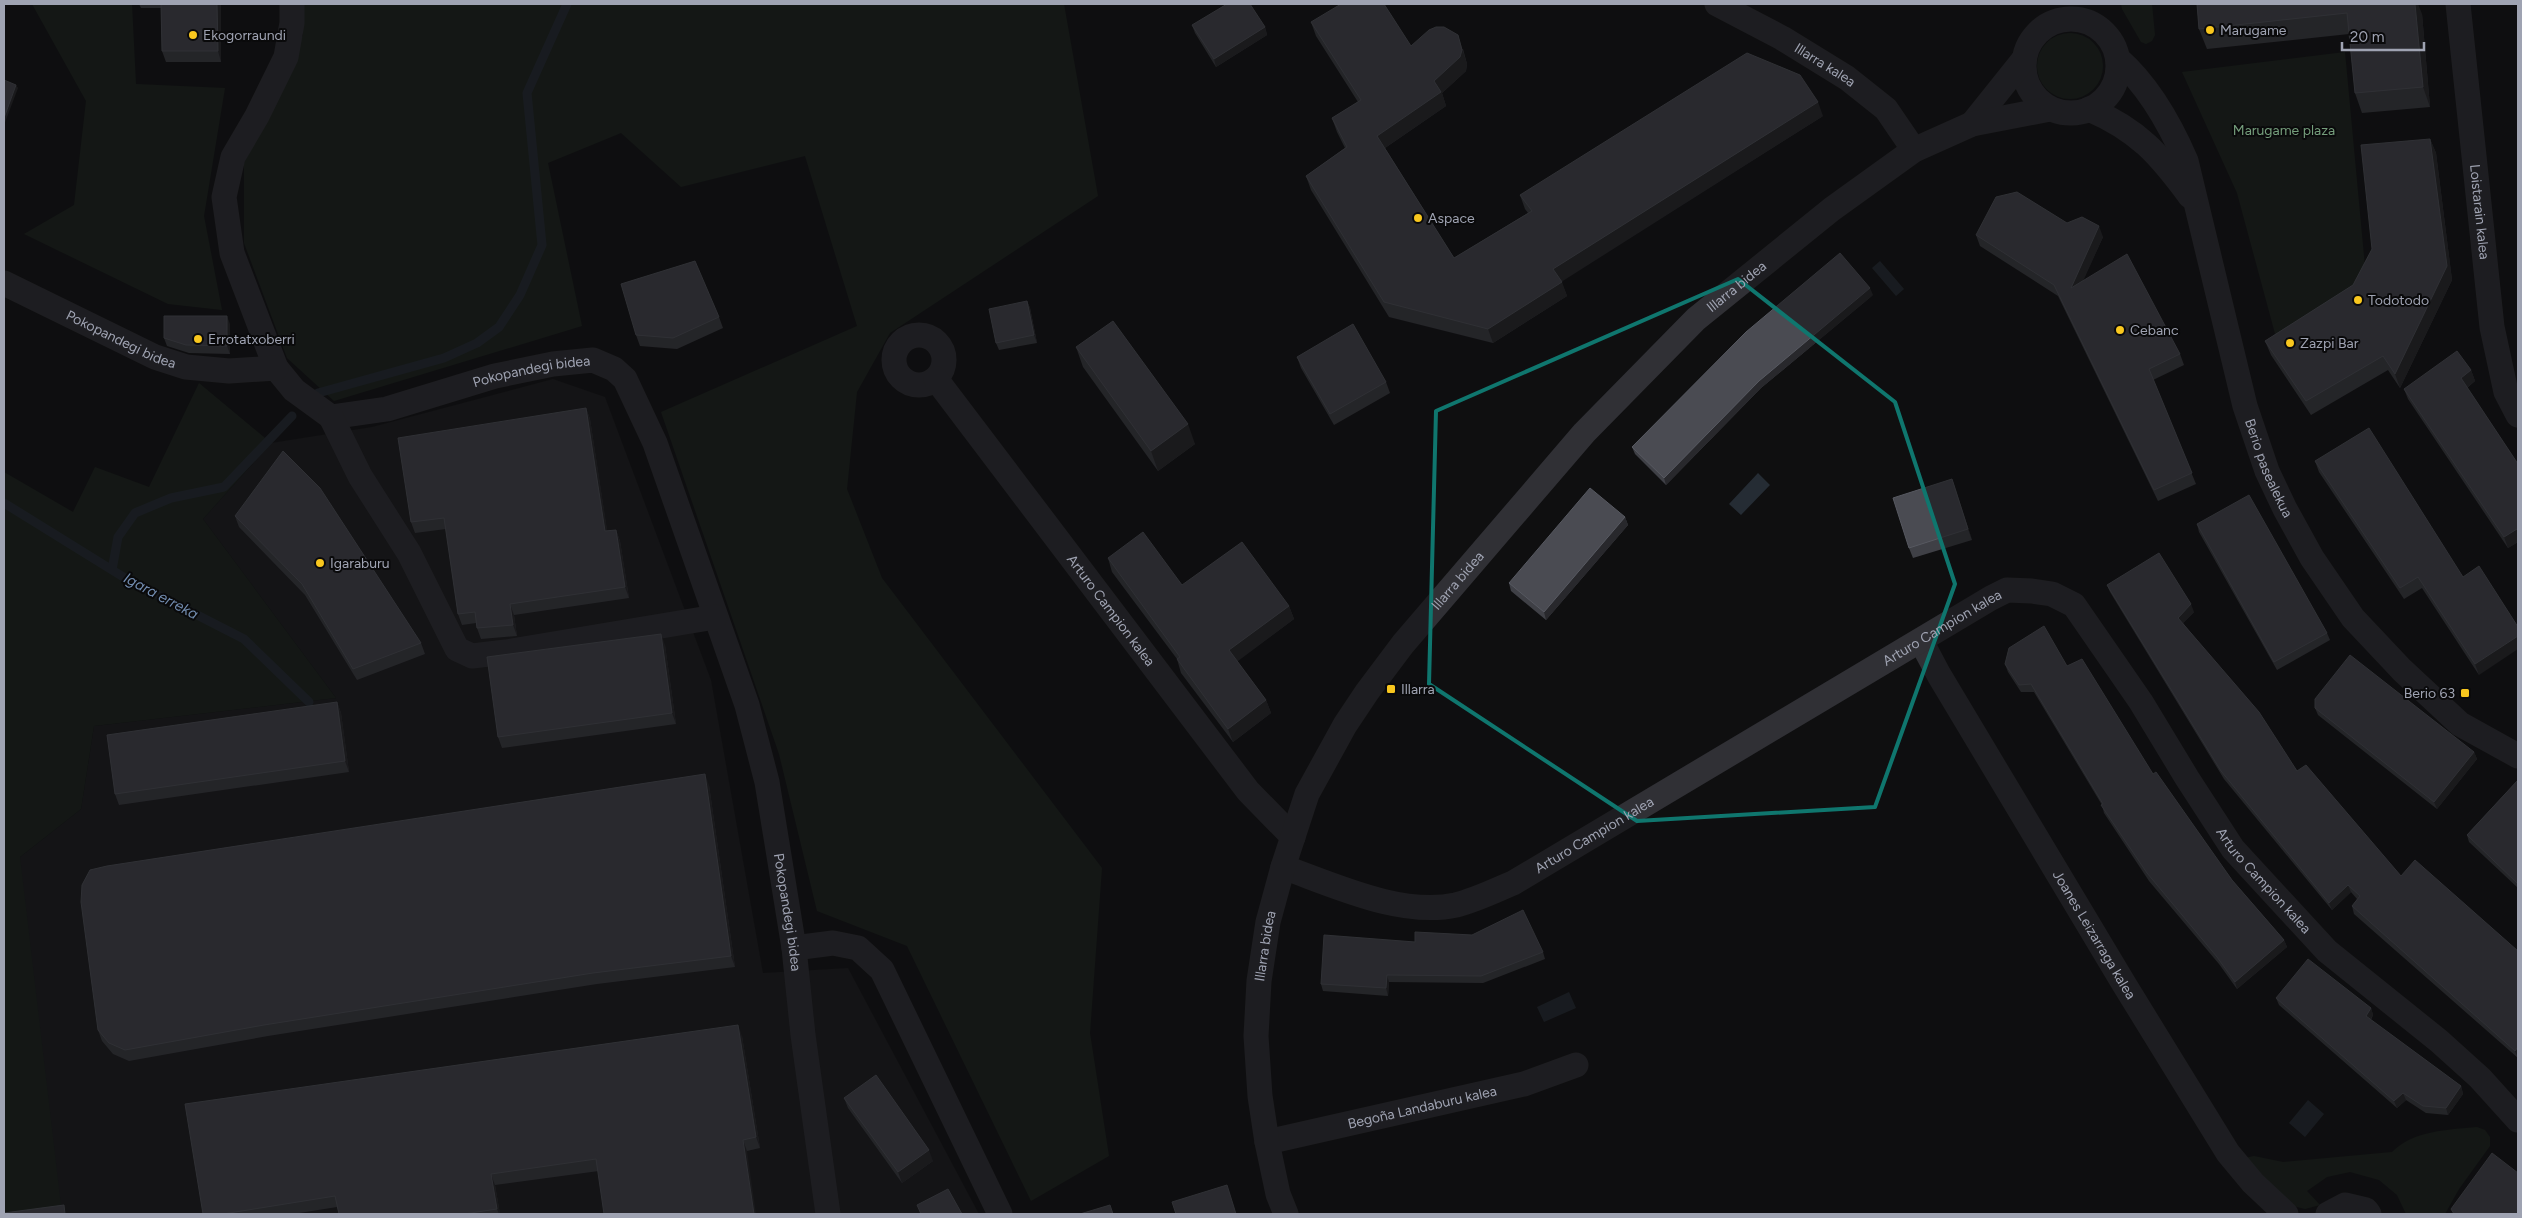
<svg xmlns="http://www.w3.org/2000/svg" width="2522" height="1218" viewBox="0 0 2522 1218" font-family="Figtree,sans-serif">
<style>
.built{fill:#1b1b1d}
.green{fill:#1b231c}
.water{fill:#252c34}
.lines{fill:none;stroke-linecap:round;stroke-linejoin:round}
.stream{stroke:#252c34;stroke-width:9}
.street{stroke:#303035;stroke-width:25}
.wall{fill:#3f4046}
.shaded-wall{fill:#28282c}
.building{fill:#4a4b52;stroke:#575961}
.marked{fill:none;stroke:#0f766e;stroke-width:4;stroke-linejoin:round}
.poi-dot{fill:#f9c71e;stroke:#0a0a0b;stroke-width:2}
.labels{text-anchor:middle;stroke-width:4;stroke-linejoin:round;paint-order:stroke}
.poi-label{font-size:14px;fill:#9fa3b2;stroke:#0a0a0b;text-anchor:start}
.street-label{font-size:14px;fill:#9fa3b2;stroke:#0a0a0b}
.park-label{font-size:14px;fill:#759e7c;stroke:#0a0a0b}
.water-label{font-size:15px;font-style:italic;fill:#738db0;stroke:#0a0a0b}
</style>
<rect width="100%" height="100%" fill="#0f0f10"/>
<path class="built" d="M553 379 605 397 711 680 763 973 848 968 979 1214H23L20 857 81 809 94 726 336 698 203 519 271 443 372 427Z"/>
<path class="green" d="M32 4H132L136 84 225 88 204 216 222 310 168 304 24 234 74 205 86 101Z
M302 4H1064L1098 196 890 333 857 392 847 489 882 578 1102 868 1090 1033 1109 1156 1031 1201 907 946 817 911 779 754 661 412 857 326 805 156 681 187 621 133 548 163 582 326 334 401 287 358 244 243V163L303 35Z
M2121 4H2152L2155 35 2152 41 2146 44 2141 42 2122 9Z
M2037 66a33 33 0 1 1 66 0a33 33 0 1 1-66 0Z
M2345 52 2365 267 2338 306 2277 341 2237 193 2182 72Z
M199 383 271 443 203 519 336 698 94 726 81 809 20 857 61 1206 23 1214H4V472L73 512 95 467 149 487Z
M2477 1127 2485 1130 2490 1137V1146L2459 1189 2445 1214H2406L2397 1195 2379 1180 2350 1172 2327 1177 2307 1191 2320 1205 2305 1209 2293 1206 2245 1158 2254 1156 2283 1162 2392 1152C2414 1130 2448 1130 2477 1127Z"/>
<path class="water" d="M1880 261 1904 289 1896 296 1872 268Z
M1758 473 1770 485 1741 515 1729 504Z
M1569 992 1576 1008 1544 1022 1537 1007Z
M2308 1100 2324 1114 2305 1137 2289 1123Z"/>
<g class="lines">
<path class="stream" d="M318 393 444 358 477 343 499 327 520 295 542 245 527 93 567 4
M4 503 125 578 244 639 309 702
M112 570 118 537 135 513 171 498 224 487 292 416"/>
<g class="street">
<path id="s1" d="M292 4V23L286 57 257 116 233 157 224 197 232 253 276 368 294 390 331 417 387 409 495 376 553 364 593 360 614 369 625 379 655 443 747 705 767 782 794 948 803 1035 828 1214"/>
<path id="s2" d="M1717 4 1782 38 1847 78 1886 109 1914 150"/>
<path id="s3" d="M2458 4 2492 327 2506 392 2518 415"/>
<circle cx="2071" cy="66" r="47"/>
<path id="s4" d="M2118 59C2149 86 2170 124 2186 161L2245 406 2267 471 2285 509 2312 558 2353 618 2402 670 2460 724 2518 756"/>
<path d="M2089 109C2138 130 2159 154 2190 196"/>
<path d="M1972 124 2024 59"/>
<path id="s5" d="M4 283 155 357 186 367 229 371 276 368"/>
<circle cx="919" cy="360" r="25"/>
<path id="s6" d="M936 379 1248 791 1293 837"/>
<path d="M331 417 360 476 409 553 457 649 472 656 506 652 715 617"/>
<path id="s7" d="M1921 641 1939 675 2124 984 2228 1153 2253 1183 2286 1214"/>
<path id="s8" d="M1283 867C1334 885 1401 917 1456 905 1476 900 1494 891 1513 883L1991 598 2007 590 2032 591 2052 594 2074 605 2141 702 2187 778 2233 849 2327 951 2439 1041 2480 1078 2518 1120"/>
<path d="M794 948 833 943 858 948 882 970 1000 1214"/>
<path id="s9" d="M1267 1142 1524 1084 1576 1065"/>
<path id="s10" d="M1286 1214 1278 1194 1267 1142 1260 1096 1256 1036 1259 981 1268 922 1283 867 1307 794 1345 725 1367 692 1403 644 1584 433 1696 319 1832 209 1914 150 1972 124 2050 109"/>
<path d="M2328 1214 2345 1205 2366 1210 2369 1214"/>
</g>
</g>
<path class="wall" d="M139 4H221V62H166L162 51 161 8H141Z
M2197 4 2422 14 2430 107 2362 113 2355 93 2349 34 2207 49 2199 29Z
M1311 22 1411 46 1463 49 1467 64 1466 71 1442 93 1446 106 1385 148 1454 258 1528 213 1525 209 1520 195 1823 116 1561 281 1567 296 1493 343 1389 317 1311 190 1306 176 1345 148 1337 132 1332 118 1358 102 1316 36Z
M1192 25 1265 27 1267 35 1216 67 1195 33Z
M2430 139 2436 153 2452 280 2400 388 2388 370 2311 415 2271 355 2265 341 2353 285Z
M2067 223 2103 237 2083 280 2180 354 2184 365 2153 380 2196 484 2158 501 2058 296 1980 246 1976 235Z
M1873 295 1761 388 1666 485 1635 454 1632 447Z
M1027 301 1030 308 1037 343 999 350 996 343Z
M719 317 723 328 677 349 640 346 636 335Z
M230 324V354L189 353 167 346 164 338Z
M1076 347 1195 444 1158 471 1083 367Z
M1297 357 1386 382 1390 393 1334 425 1301 368Z
M2471 370 2475 381 2467 388 2518 464V542L2508 548 2408 399 2404 389Z
M586 408 590 419 607 531 616 530 620 541 629 598 514 615 517 636 481 639 477 628 476 623 462 625 458 614 446 529 415 533 411 522Z
M2315 461 2463 577 2479 675 2422 588 2404 599 2319 472Z
M1952 479 1972 540 1913 558 1909 548Z
M235 516 421 643 425 654 357 680 305 595 239 527Z
M1625 517 1628 525 1546 620 1511 591 1509 583Z
M2197 524 2327 633 2330 640 2277 670 2199 532Z
M1108 558 1182 585 1289 606 1294 619 1237 661 1266 700 1271 713 1233 742 1181 673 1177 659 1112 572Z
M2107 585 2194 612 2183 623 2297 771 2401 876 2518 951V1058L2354 914 2352 906 2357 899 2351 892 2332 910 2224 779 2110 592Z
M665 645 676 724 502 748 498 737Z
M2005 664 2067 666 2153 774 2232 880 2284 940 2287 947 2237 989 2219 964 2149 881 2104 813 2102 805 2034 692H2021L2008 672Z
M337 702 341 713 349 772 119 805 115 794Z
M2315 708 2474 752 2477 759 2437 809 2318 715Z
M2518 780V888L2469 842 2467 835Z
M709 785 735 967 597 984 268 1036 129 1061 113 1054 102 1041 98 1030Z
M1543 952 1545 959 1483 983 1389 982 1388 996 1323 991 1321 984Z
M2276 998 2371 1008 2373 1015 2371 1020 2461 1086 2463 1094 2448 1115 2426 1113 2406 1100 2397 1108 2279 1005Z
M742 1036 760 1148 747 1151 495 1185 500 1214H339L337 1207 293 1214H203Z
M844 1098 933 1161 902 1183 848 1108Z"/>
<path class="shaded-wall" d="M217 4H221V62L218 51Z
M2415 4H2418L2422 14 2430 107 2423 87Z
M1265 27 1267 35 1216 67 1214 59Z
M1458 35 1467 64 1466 71 1442 93 1446 106 1382 150 1377 136Z
M16 85 18 88 4 125V118Z
M1818 102 1823 116 1558 284 1553 269Z
M2430 139 2436 153 2452 280 2400 388 2395 374Z
M2099 226 2103 237 2075 299 2071 288Z
M1562 282 1567 296 1493 343 1488 329Z
M1870 288 1873 295 1761 388 1666 485 1664 478 1759 381Z
M1027 301 1030 308 1037 343 1034 335Z
M227 316 230 324V354L227 346Z
M2471 370 2475 381 2465 389 2461 378Z
M586 408 590 419 609 542 605 531Z
M1188 424 1195 444 1158 471 1151 451Z
M1952 479 1956 490 1972 540 1968 529Z
M1625 517 1628 525 1546 620 1544 612Z
M2517 529 2518 534V542L2508 548 2504 537Z
M616 530 620 541 629 598 625 587Z
M510 604 514 615 517 636 513 625Z
M2191 604 2194 612 2181 625 2178 618Z
M1289 606 1294 619 1234 664 1229 650Z
M661 634 665 645 676 724 672 713Z
M2518 636V649L2479 675 2475 664Z
M1266 700 1271 713 1233 742 1228 729Z
M337 702 341 713 349 772 345 761Z
M2474 752 2477 759 2437 809 2434 802Z
M705 774 709 785 735 967 731 956Z
M2348 885 2351 892 2332 910 2329 903Z
M2284 940 2287 947 2237 989 2235 982Z
M1387 975 1389 982 1388 996 1386 988Z
M2371 1008 2373 1015 2368 1023 2366 1016Z
M738 1025 742 1036 760 1148 756 1137Z
M2518 1047V1058L2515 1051Z
M2461 1086 2463 1094 2448 1115 2446 1108Z
M2403 1093 2406 1100 2397 1108 2394 1101Z
M743 1140 747 1151 756 1214H754Z
M929 1150 933 1161 902 1183 898 1172Z
M491 1174 495 1185 500 1214H499L497 1209Z"/>
<path class="building" d="M161 4H217L218 51H162Z
M1227 4H1250L1265 27 1214 59 1192 25Z
M1341 4H1384L1411 46 1429 30 1436 27H1444L1458 35 1462 50 1460 57 1434 81 1441 92 1377 136 1454 258 1532 211 1520 195 1747 53 1800 75 1818 102 1553 269 1562 282 1488 329 1384 302 1306 176 1347 147 1332 118 1361 100 1311 22Z
M2197 4H2415L2423 87 2355 93 2347 13 2199 29Z
M4 80 16 85 4 118Z
M2430 139 2447 266 2395 374 2383 356 2306 401 2265 341 2353 285 2372 249 2361 145Z
M2017 192 2067 223 2082 217 2099 226 2071 288 2127 254 2180 354 2149 369 2192 473 2154 490 2054 285 1976 235 1996 197Z
M1840 253 1870 288 1759 381 1664 478 1632 447 1746 332Z
M695 261 719 317 673 338 636 335 621 284Z
M1027 301 1034 335 996 343 989 309Z
M164 316H227V346L186 345 164 338Z
M1113 321 1188 424 1151 451 1076 347Z
M1353 324 1386 382 1330 414 1297 357Z
M2457 351 2471 370 2461 378 2518 464V531L2517 529 2504 537 2404 389Z
M586 408 605 531 616 530 625 587 510 604 513 625 477 628 475 612 458 614 444 518 411 522 398 438Z
M2369 428 2463 577 2479 566 2518 627V636L2475 664 2418 577 2400 588 2315 461Z
M283 451 320 488 421 643 353 669 302 584 235 516Z
M1952 479 1968 529 1909 548 1893 498Z
M1590 488 1625 517 1544 612 1509 583Z
M2249 495 2327 633 2274 662 2197 524Z
M1143 532 1182 585 1242 542 1289 606 1229 650 1266 700 1228 729 1177 659 1180 657 1108 558Z
M2159 553 2191 604 2178 618 2259 712 2297 771 2306 765 2401 876 2415 860 2518 951V1047L2515 1051 2352 906 2360 896 2348 885 2329 903 2221 771 2107 585Z
M2044 626 2067 666 2082 659 2153 774 2156 772 2232 880 2284 940 2235 982 2217 957 2147 873 2101 805 2103 804 2031 684 2019 685 2005 664 2009 648Z
M661 634 672 713 498 737 487 657Z
M2350 655 2474 752 2434 802 2315 708V699Z
M337 702 345 761 115 794 107 735Z
M705 774 731 956 593 973 264 1025 125 1050 109 1043 98 1030 81 902 82 885 90 870 107 866Z
M2518 780V884L2467 835Z
M1523 910 1543 952 1481 976 1387 975 1386 988 1321 984 1324 935 1415 942V932L1472 935Z
M2308 959 2371 1008 2366 1016 2461 1086 2446 1108 2423 1106 2403 1093 2394 1101 2276 998Z
M738 1025 756 1137 743 1140 754 1214H604L596 1159 491 1174 497 1209 464 1214H339L335 1196 223 1214H203L185 1104Z
M876 1075 929 1150 898 1172 844 1098Z
M2492 1153 2518 1173V1214H2454L2451 1209Z
M1227 1185 1236 1214H1176L1172 1202Z
M948 1189 962 1214H921L917 1205Z
M64 1205 65 1214H4V1213Z
M1110 1205 1113 1214H1080Z"/>
<path d="M0 0H2522V1218H0ZM1738 279 1895 402 1955 584 1875 807 1637 821 1429 684 1436 411Z" fill="#0f0f10" fill-opacity=".55" fill-rule="evenodd"/>
<path class="marked" d="M1738 279 1895 402 1955 584 1875 807 1637 821 1429 684 1436 411Z"/>
<g class="poi-dot">
<circle cx="2210" cy="30" r="5"/>
<circle cx="193" cy="35" r="5"/>
<circle cx="1418" cy="218" r="5"/>
<circle cx="2358" cy="300" r="5"/>
<circle cx="2120" cy="330" r="5"/>
<circle cx="198" cy="339" r="5"/>
<circle cx="2290" cy="343" r="5"/>
<circle cx="320" cy="563" r="5"/>
<rect x="1386" y="684" width="10" height="10" rx="2.5"/>
<rect x="2460" y="688" width="10" height="10" rx="2.5"/>
</g>
<g class="labels">
<g class="poi-label">
<text x="2220" y="35">Marugame</text>
<text x="203" y="40">Ekogorraundi</text>
<text x="1428" y="223">Aspace</text>
<text x="2368" y="305">Todotodo</text>
<text x="2130" y="335">Cebanc</text>
<text x="208" y="344">Errotatxoberri</text>
<text x="2300" y="348">Zazpi Bar</text>
<text x="330" y="568">Igaraburu</text>
<text x="1401" y="694">Illarra</text>
<text x="2455" y="698" text-anchor="end">Berio 63</text>
</g>
<g class="street-label">
<text dy="5" stroke="none"><textPath href="#s2" startOffset="124">Illarra kalea</textPath></text>
<text dy="5" stroke="none"><textPath href="#s3" startOffset="209">Loistarain kalea</textPath></text>
<text dy="5" stroke="none"><textPath href="#s10" startOffset="1098">Illarra bidea</textPath></text>
<text dy="5" stroke="none"><textPath href="#s5" startOffset="130">Pokopandegi bidea</textPath></text>
<text dy="5" stroke="none"><textPath href="#s1" startOffset="668">Pokopandegi bidea</textPath></text>
<text dy="5" stroke="none"><textPath href="#s4" startOffset="442">Berio pasealekua</textPath></text>
<text dy="5" stroke="none"><textPath href="#s10" startOffset="692">Illarra bidea</textPath></text>
<text dy="5" stroke="none"><textPath href="#s6" startOffset="290">Arturo Campion kalea</textPath></text>
<text dy="5" stroke="none"><textPath href="#s8" startOffset="740">Arturo Campion kalea</textPath></text>
<text dy="5" stroke="none"><textPath href="#s8" startOffset="335">Arturo Campion kalea</textPath></text>
<text dy="5" stroke="none"><textPath href="#s8" startOffset="1220">Arturo Campion kalea</textPath></text>
<text dy="5" stroke="none"><textPath href="#s1" startOffset="1328">Pokopandegi bidea</textPath></text>
<text dy="5" stroke="none"><textPath href="#s7" startOffset="341">Joanes Leizarraga kalea</textPath></text>
<text dy="5" stroke="none"><textPath href="#s10" startOffset="272">Illarra bidea</textPath></text>
<text dy="5" stroke="none"><textPath href="#s9" startOffset="159">Begoña Landaburu kalea</textPath></text>
</g>
<g class="park-label">
<text x="2284" y="135">Marugame plaza</text>
</g>
<g class="water-label">
<text transform="translate(161 596) rotate(28)" y="5">Igara erreka</text>
</g>
</g>
<rect width="2522" height="1218" fill="none" stroke="#9fa3b2" stroke-width="10"/>
<path d="M2342 42v8h82v-8" fill="none" stroke="#9fa3b2" stroke-width="2.5"/>
<text x="2350" y="42" font-size="15" fill="#9fa3b2" stroke="#0a0a0b" stroke-width="4" paint-order="stroke">20 m</text>
</svg>
